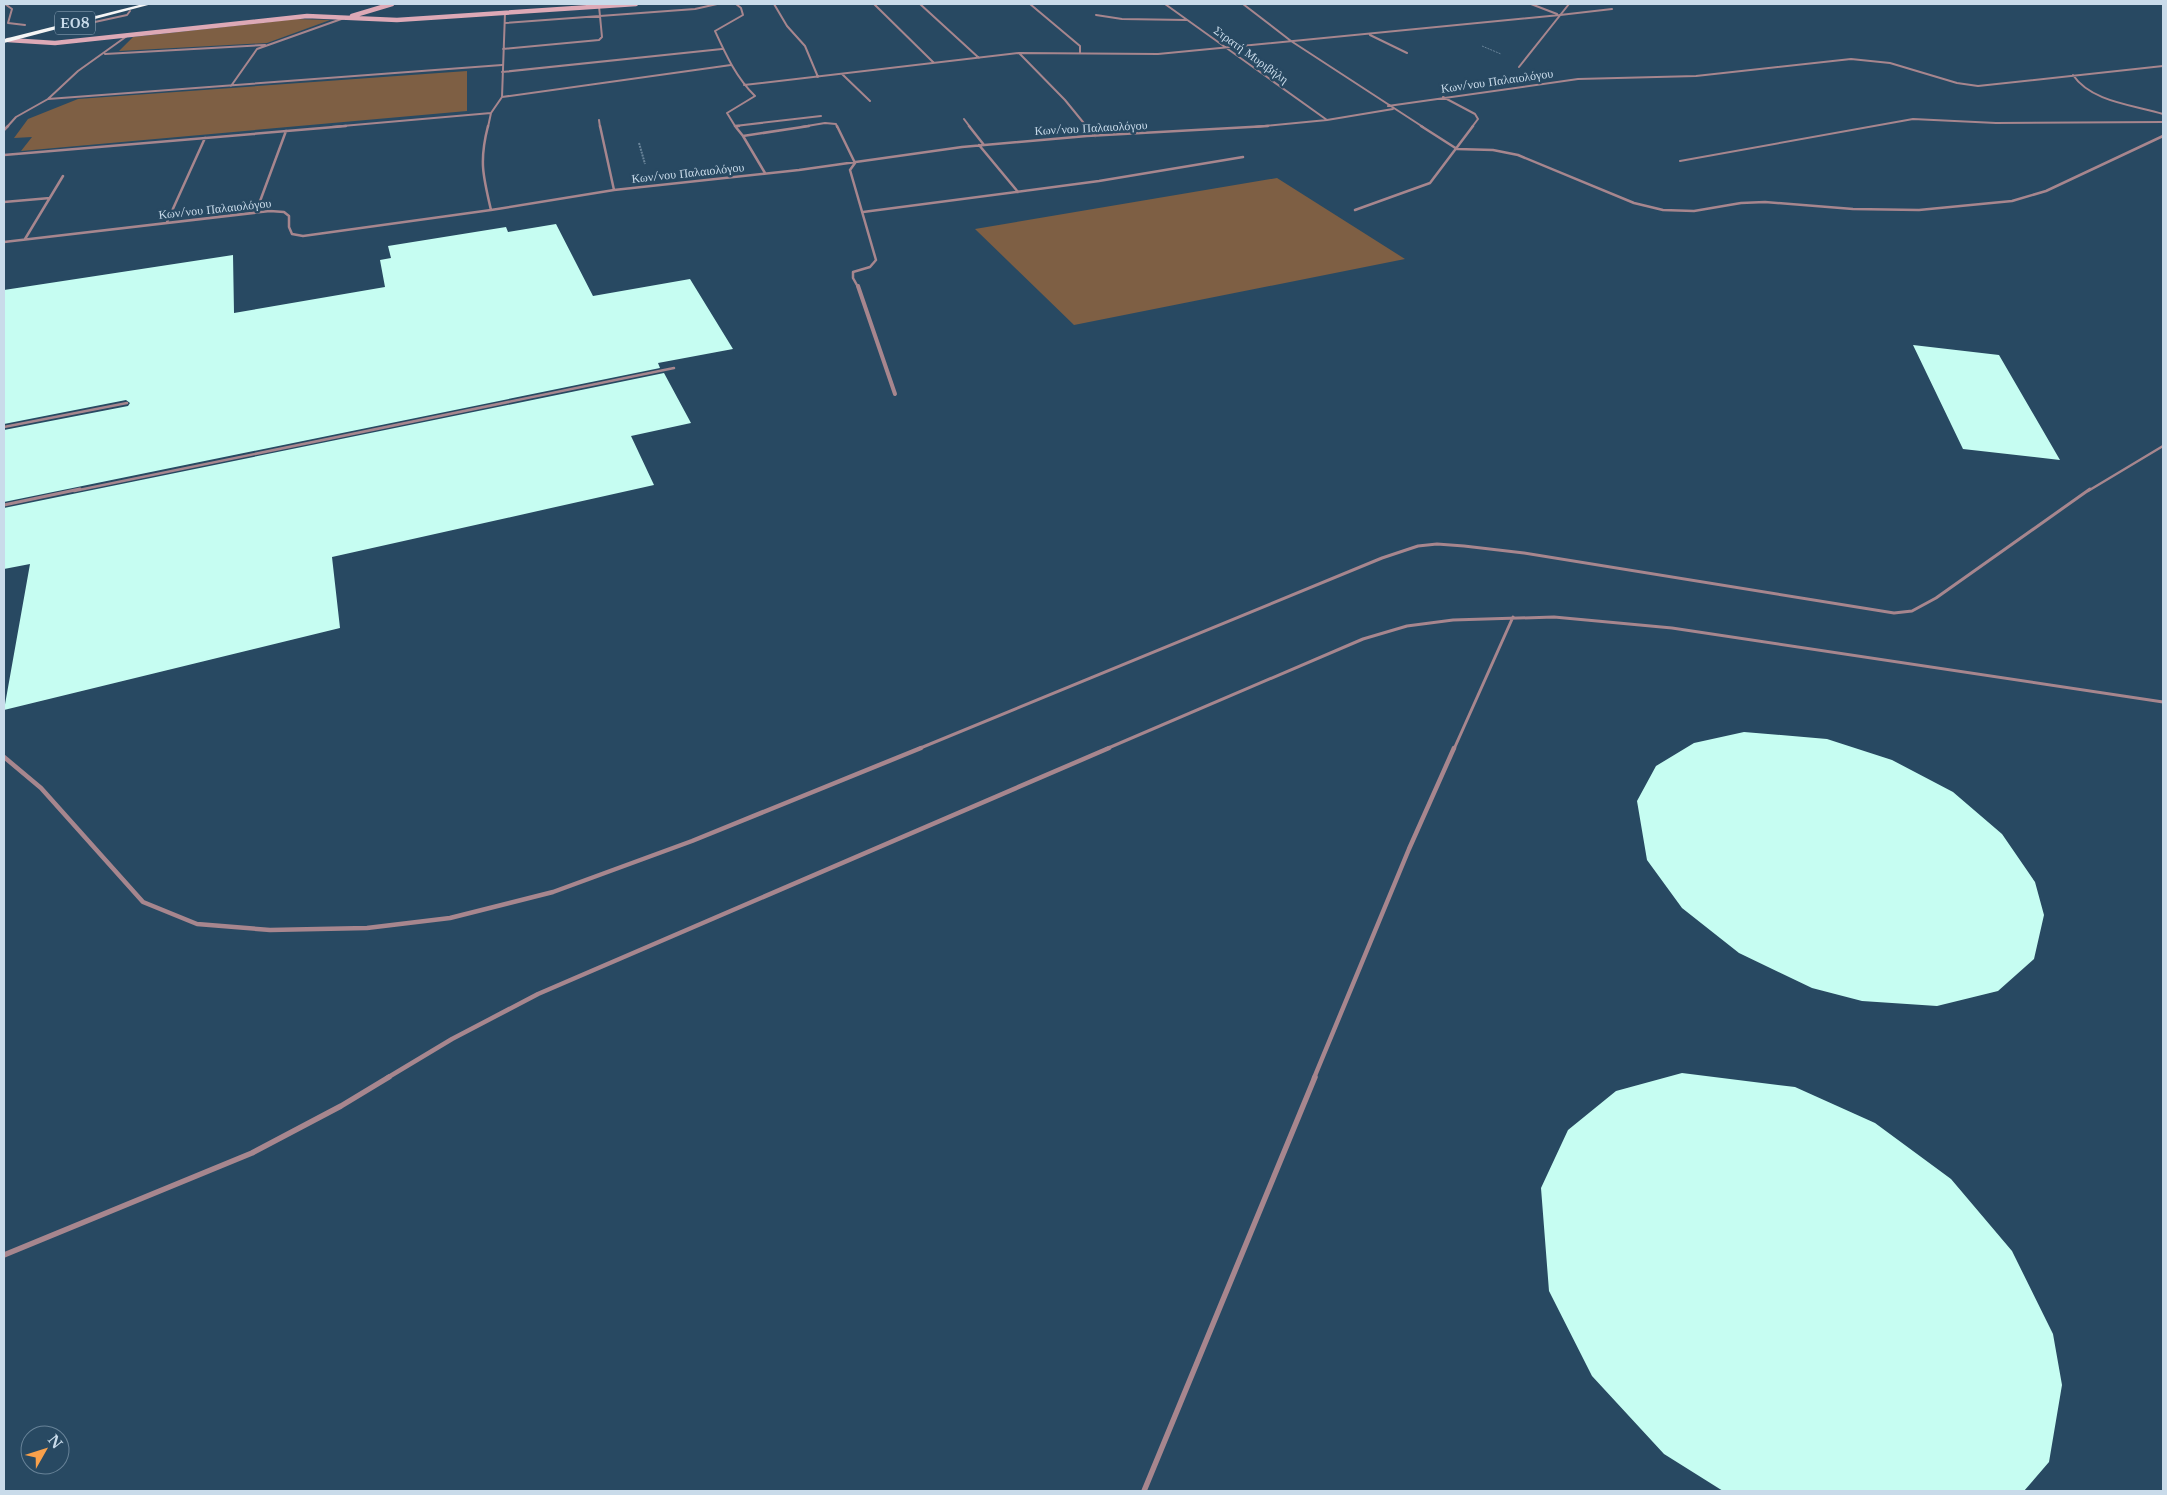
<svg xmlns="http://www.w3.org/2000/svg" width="2167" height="1495" viewBox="0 0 2167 1495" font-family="'Libre Baskerville',serif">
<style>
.green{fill:#7e5f44}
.building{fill:#c6fdf2}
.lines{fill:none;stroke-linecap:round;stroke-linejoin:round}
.path-far1{stroke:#698499;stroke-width:1;stroke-dasharray:2 1;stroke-linecap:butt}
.path{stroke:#698499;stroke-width:2;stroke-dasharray:2 1;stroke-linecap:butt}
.lane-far4{stroke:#a7868e;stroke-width:2}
.lane-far3{stroke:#a7868e;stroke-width:2.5}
.lane-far2{stroke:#a7868e;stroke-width:3}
.lane-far1{stroke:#a7868e;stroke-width:4.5}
.lane{stroke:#a7868e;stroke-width:5.5}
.street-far2{stroke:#a7868e;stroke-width:2}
.street-far1{stroke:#a7868e;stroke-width:2.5}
.street{stroke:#a7868e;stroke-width:4}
.secondary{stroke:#dda9b6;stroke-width:4.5}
.highway{fill:#f5f5f5;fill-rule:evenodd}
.labels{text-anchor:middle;stroke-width:5;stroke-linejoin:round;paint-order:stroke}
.far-street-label{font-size:12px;fill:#c9dbea;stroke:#284962}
.shield{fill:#284962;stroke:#99afc1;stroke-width:1}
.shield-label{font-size:14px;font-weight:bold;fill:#c9dbea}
</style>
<rect width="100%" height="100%" fill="#284962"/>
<path class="green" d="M296 19 330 20 267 43 119 51 133 37Z
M467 71V111L21 151 32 137 14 138 28 119 78 99Z
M1277 178 1405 259 1074 325 975 229Z"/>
<path class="building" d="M556 224 593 296 690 279 733 349 658 363 660 368 4 502V430L128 406 130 403 126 400 4 424V290L233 255 234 313 385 287 380 260 391 258 388 246 506 227 508 232Z
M1913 345 1999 355 2060 460 1963 449Z
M664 373 691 423 631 436 654 485 332 557 340 628 4 710 30 564 4 569V508Z
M1744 732 1827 739 1892 760 1953 792 2002 834 2035 882 2044 915 2034 959 1998 991 1937 1006 1862 1001 1812 988 1739 953 1682 908 1647 860 1637 801 1656 766 1694 743Z
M1682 1073 1795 1087 1875 1123 1951 1179 2012 1251 2053 1334 2062 1385 2049 1462 2024 1491H1723L1664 1454 1592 1376 1549 1291 1541 1188 1568 1130 1616 1091Z"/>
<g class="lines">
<path class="path-far1" d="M1482 46 1501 54"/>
<path class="path" d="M639 143 645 164"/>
<path class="lane-far4" d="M5 4 12 9 8 23 25 25
M1560 15 1612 9
M81 25 127 15 130 11
M1680 161 1913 119 1996 123 2163 122"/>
<path class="lane-far3" d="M4 427 127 403
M74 491 674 368
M2088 491 2163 446"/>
<path class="lane-far2" d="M4 505 80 489
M918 749 1382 558 1418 546 1437 544 1464 546 1524 553 1894 613 1912 611 1936 598 2090 489
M1106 749 1363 639 1407 626 1453 620 1554 617 1672 628 2163 702
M1454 749 1513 617"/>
<path class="lane-far1" d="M4 757 41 788 143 902 197 924 270 930 367 928 450 918 553 892 692 841 921 748
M387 1078 452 1039 538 994 1109 748
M1314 1078 1409 849 1454 748"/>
<path class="lane" d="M4 1255 252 1153 341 1106 389 1077
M1144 1491 1315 1077"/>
<path class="street-far2" d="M736 4 741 8 743 15 715 31C726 55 736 77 755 96L727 113 735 126 821 116
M774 4 787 26 805 46 818 77
M874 4 934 63
M920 4 979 58
M1030 4 1080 46V53
M1165 4 1327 120
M1243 4 1291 41 1423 127
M1531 4 1557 14
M1096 15 1122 19 1187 20
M505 23 695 9 717 4
M1370 35 1407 53
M503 49 599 40 602 37 599 6
M1019 53 1065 100 1087 127
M105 54 265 45
M1519 67 1569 4
M502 72 722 49
M842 74 870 101
M2073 75C2091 102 2134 105 2163 114
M744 85 1019 53 1158 54 1560 15
M231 86 257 49 347 17
M502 97 731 65
M1443 97 1475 114 1478 119 1472 127
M48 99 502 65
M1388 106 1578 79 1696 76 1851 59 1890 63 1957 83 1978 86 2163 66
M964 119 970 127
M599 120 600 127
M7 127 16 117 48 99 78 71 127 36
M331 127 491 113
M488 127 491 113 502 97 505 13
M801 127 825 123 836 124 837 127
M1254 127 1327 120 1393 109"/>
<path class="street-far1" d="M488 126C479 161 483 176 491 210
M600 126 614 190
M735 126H739
M735 126 743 136 809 126
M837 126 855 163 850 170 876 260 870 267 853 272V278L858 287
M969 126 984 145
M1086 126 1095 136
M1421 126 1457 149 1493 150 1518 155 1634 203 1663 210 1694 211 1741 203 1765 202 1853 209 1919 210 2012 201 2046 191 2163 136
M4 130 8 126
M743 136 765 173
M979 145 1018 192
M4 155 346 126
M4 202 50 198
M1355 210 1430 183 1473 126
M256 212 286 131
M863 212 1099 181 1243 157
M167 222 205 138
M25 239 63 176
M4 242 270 211 284 212 289 216V227L292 234 303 236 491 210 614 190 799 170 962 147 1087 136 1268 126"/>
<path class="street" d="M858 286 895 394"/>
<path class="secondary" d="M352 16 392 4
M8 40 55 43 307 16 397 20 636 4"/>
<path class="highway" d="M143 4H152L4 43V39Z"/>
</g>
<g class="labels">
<g class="far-street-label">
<text transform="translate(1251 55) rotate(36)" y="4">Στρατή Μυριβήλη</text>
<text transform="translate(1497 81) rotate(-8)" y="4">Κων/νου Παλαιολόγου</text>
<text transform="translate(1091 128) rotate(-3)" y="4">Κων/νου Παλαιολόγου</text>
<text transform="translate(688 173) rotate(-6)" y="4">Κων/νου Παλαιολόγου</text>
<text transform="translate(215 209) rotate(-6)" y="4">Κων/νου Παλαιολόγου</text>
</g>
<rect class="shield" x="55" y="11.5" width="40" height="23" rx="4"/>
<g class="shield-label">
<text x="75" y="28">ΕΟ8</text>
</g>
</g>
<rect width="2167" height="1495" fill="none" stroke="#c9dbea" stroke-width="10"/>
<g transform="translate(45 1450) rotate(51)"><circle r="24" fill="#284962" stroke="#688398"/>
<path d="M0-4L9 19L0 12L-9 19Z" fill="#f8a04b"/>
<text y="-8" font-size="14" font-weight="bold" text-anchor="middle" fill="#c9dbea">N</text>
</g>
</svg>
